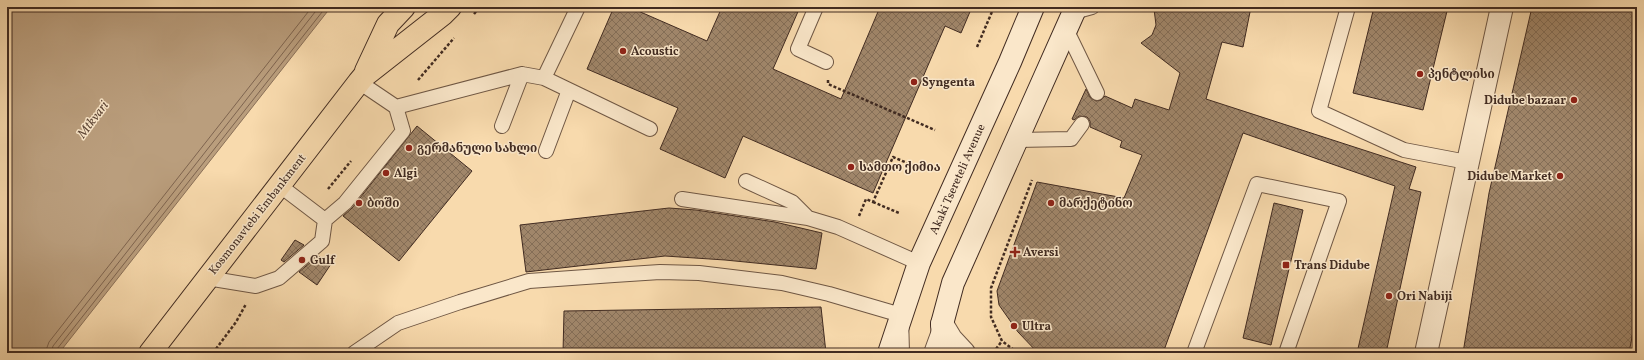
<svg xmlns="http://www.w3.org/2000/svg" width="1644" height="360" viewBox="0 0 1644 360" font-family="Vollkorn,'Noto Serif Georgian',serif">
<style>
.water{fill:#ba9e7d;stroke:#8a7058}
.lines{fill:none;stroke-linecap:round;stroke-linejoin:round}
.shore{stroke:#7e644f;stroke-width:1}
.building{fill:url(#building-cross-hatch);stroke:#412b21}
.service-casing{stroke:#6f5744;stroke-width:16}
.tertiary-casing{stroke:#6f5744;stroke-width:24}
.secondary-casing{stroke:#412b21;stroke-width:24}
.primary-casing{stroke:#412b21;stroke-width:24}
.path{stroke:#412b21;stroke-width:2.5;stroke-dasharray:3 2;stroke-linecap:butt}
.service{stroke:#fae7ca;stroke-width:14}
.tertiary{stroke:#fae7ca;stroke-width:22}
.secondary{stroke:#fae7ca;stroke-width:22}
.primary{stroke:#f8daad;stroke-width:22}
.poi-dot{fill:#8f2418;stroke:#fae7ca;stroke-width:1.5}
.labels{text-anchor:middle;stroke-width:3;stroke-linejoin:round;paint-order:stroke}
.poi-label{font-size:12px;font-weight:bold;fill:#412b21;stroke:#fae7ca;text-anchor:start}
.street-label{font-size:12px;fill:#412b21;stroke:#fae7ca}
.water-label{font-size:13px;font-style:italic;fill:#5f4838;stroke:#fae7ca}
</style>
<defs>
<pattern id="building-cross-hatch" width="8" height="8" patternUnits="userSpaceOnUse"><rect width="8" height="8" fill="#a0866a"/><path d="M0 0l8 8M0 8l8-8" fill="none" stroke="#846e57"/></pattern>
</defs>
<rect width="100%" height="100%" fill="#f8daad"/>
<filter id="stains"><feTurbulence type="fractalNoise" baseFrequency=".005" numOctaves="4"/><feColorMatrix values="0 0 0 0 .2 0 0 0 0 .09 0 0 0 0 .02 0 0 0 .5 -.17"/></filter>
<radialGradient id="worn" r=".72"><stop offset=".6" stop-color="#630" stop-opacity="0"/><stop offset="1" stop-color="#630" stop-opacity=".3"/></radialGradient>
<path class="water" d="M7 7H331L59 353H7Z"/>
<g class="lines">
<path class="shore" d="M45 353 49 342 312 7
M51 353 53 346 319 7
M56 353 57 349 326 7"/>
</g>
<path class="building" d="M614 7H629L707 41 722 7H800L773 69 841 99 880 7H972L961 33 945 26 873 193 743 136 725 178 660 149 678 108 587 69Z
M1173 7H1251L1243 47 1222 42 1206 99 1416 167 1409 189 1421 192 1386 353H1357L1395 186 1243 133 1163 353H1038L1018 332 999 305 997 291 1037 182 1124 198 1142 155 1120 147 1122 141 1090 127V121L1087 117 1079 116 1074 120 1072 119 1086 89 1090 97 1096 101 1101 100 1105 96 1132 108 1135 99 1169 110 1180 73 1141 43 1152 35 1156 25 1154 9Z
M1374 7H1448L1423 110 1353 93Z
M1532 7H1637V311L1629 353H1463L1489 193Z
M417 126 472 171 399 261 343 216 352 208Z
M1274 203 1303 210 1271 345 1243 338Z
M669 208 696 210 775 222 822 233 816 269 725 260 665 256 526 272 520 225Z
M295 240 304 245 284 262 281 260Z
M318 256 331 264 317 285 299 272Z
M821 307 826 353H563L564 311Z"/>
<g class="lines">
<g class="service-casing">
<path id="service" d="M816 7 798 49 826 62
M1348 7 1319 111 1404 150 1467 162
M1074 12 1092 7
M1066 29 1097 93
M544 78 578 7
M396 107 522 74 544 78 650 129
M502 126 522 74
M1017 140 1071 139 1082 124
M546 151 569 90
M746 181 792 202 808 218
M279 185 325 220 345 203 403 131 396 107 359 82
M682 199 808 218 838 227 919 263
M207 278 256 286 279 278 322 241 325 220
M354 353 398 323 460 302 529 281 614 275 660 272 699 273 782 283 829 294 901 315 902 353
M931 353 939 331
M1194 353 1257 184 1339 201 1286 353"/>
</g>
<g class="tertiary-casing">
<path id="tertiary" d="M942 324 951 339 964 353
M1426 353 1502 7"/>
</g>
<g class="secondary-casing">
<path id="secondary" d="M889 353 919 263 1010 62 1033 7
M944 353 942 324 953 283 1076 7"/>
</g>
<g class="primary-casing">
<path id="primary" d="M366 71 388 24 404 7
M150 353 359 82 364 76 443 14 450 7"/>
</g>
<path class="path" d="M474 14 480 7
M977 47 994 7
M418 80 454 38
M828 80V84L935 130
M328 189 351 161
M873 202 899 213
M859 216 866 199 873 202 893 157 919 168
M213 353 236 322 246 304
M993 353 1002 341
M1018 353 1002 341 991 317V288L1032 180
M1633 353 1637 333"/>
<use href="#service" class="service"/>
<use href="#tertiary" class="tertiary"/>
<use href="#secondary" class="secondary"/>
<use href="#primary" class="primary"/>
</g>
<g class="poi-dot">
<circle cx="623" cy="51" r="4"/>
<circle cx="1420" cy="74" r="4"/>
<circle cx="914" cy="82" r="4"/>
<circle cx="1574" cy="100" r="4"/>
<circle cx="409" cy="148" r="4"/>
<circle cx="851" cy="167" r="4"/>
<circle cx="386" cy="173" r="4"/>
<circle cx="1560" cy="176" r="4"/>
<circle cx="359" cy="203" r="4"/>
<circle cx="1051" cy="203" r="4"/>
<path d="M1013 246h4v4h4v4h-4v4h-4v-4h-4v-4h4z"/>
<circle cx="302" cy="260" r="4"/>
<rect x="1282" y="261" width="8" height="8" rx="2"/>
<circle cx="1389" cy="296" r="4"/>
<circle cx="1014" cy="326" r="4"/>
</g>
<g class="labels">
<g class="poi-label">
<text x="631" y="55">Acoustic</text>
<text x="1428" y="78">პენტლისი</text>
<text x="922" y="86">Syngenta</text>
<text x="1566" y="104" text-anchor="end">Didube bazaar</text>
<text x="417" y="152">გერმანული სახლი</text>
<text x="859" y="171">სამთო ქიმია</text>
<text x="394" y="177">Algi</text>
<text x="1552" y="180" text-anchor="end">Didube Market</text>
<text x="367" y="207">ბოში</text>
<text x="1059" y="207">მარქეტინო</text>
<text x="1023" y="256">Aversi</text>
<text x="310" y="264">Gulf</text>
<text x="1294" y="269">Trans Didube</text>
<text x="1397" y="300">Ori Nabiji</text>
<text x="1022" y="330">Ultra</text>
</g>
<g class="street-label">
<text transform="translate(957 179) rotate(-66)" y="4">Akaki Tsereteli Avenue</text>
<text transform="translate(257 214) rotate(-52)" y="4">Kosmonavtebi Embankment</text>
</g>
<g class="water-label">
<text transform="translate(92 119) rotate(-53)" y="5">Mtkvari</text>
</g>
</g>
<rect width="1644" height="360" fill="none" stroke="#f8daad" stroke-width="24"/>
<rect x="8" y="8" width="1628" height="344" fill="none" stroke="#412b21" stroke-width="2"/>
<rect x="12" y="12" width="1620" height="336" fill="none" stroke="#412b21"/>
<rect width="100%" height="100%" filter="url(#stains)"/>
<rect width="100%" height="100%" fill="url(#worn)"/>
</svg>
